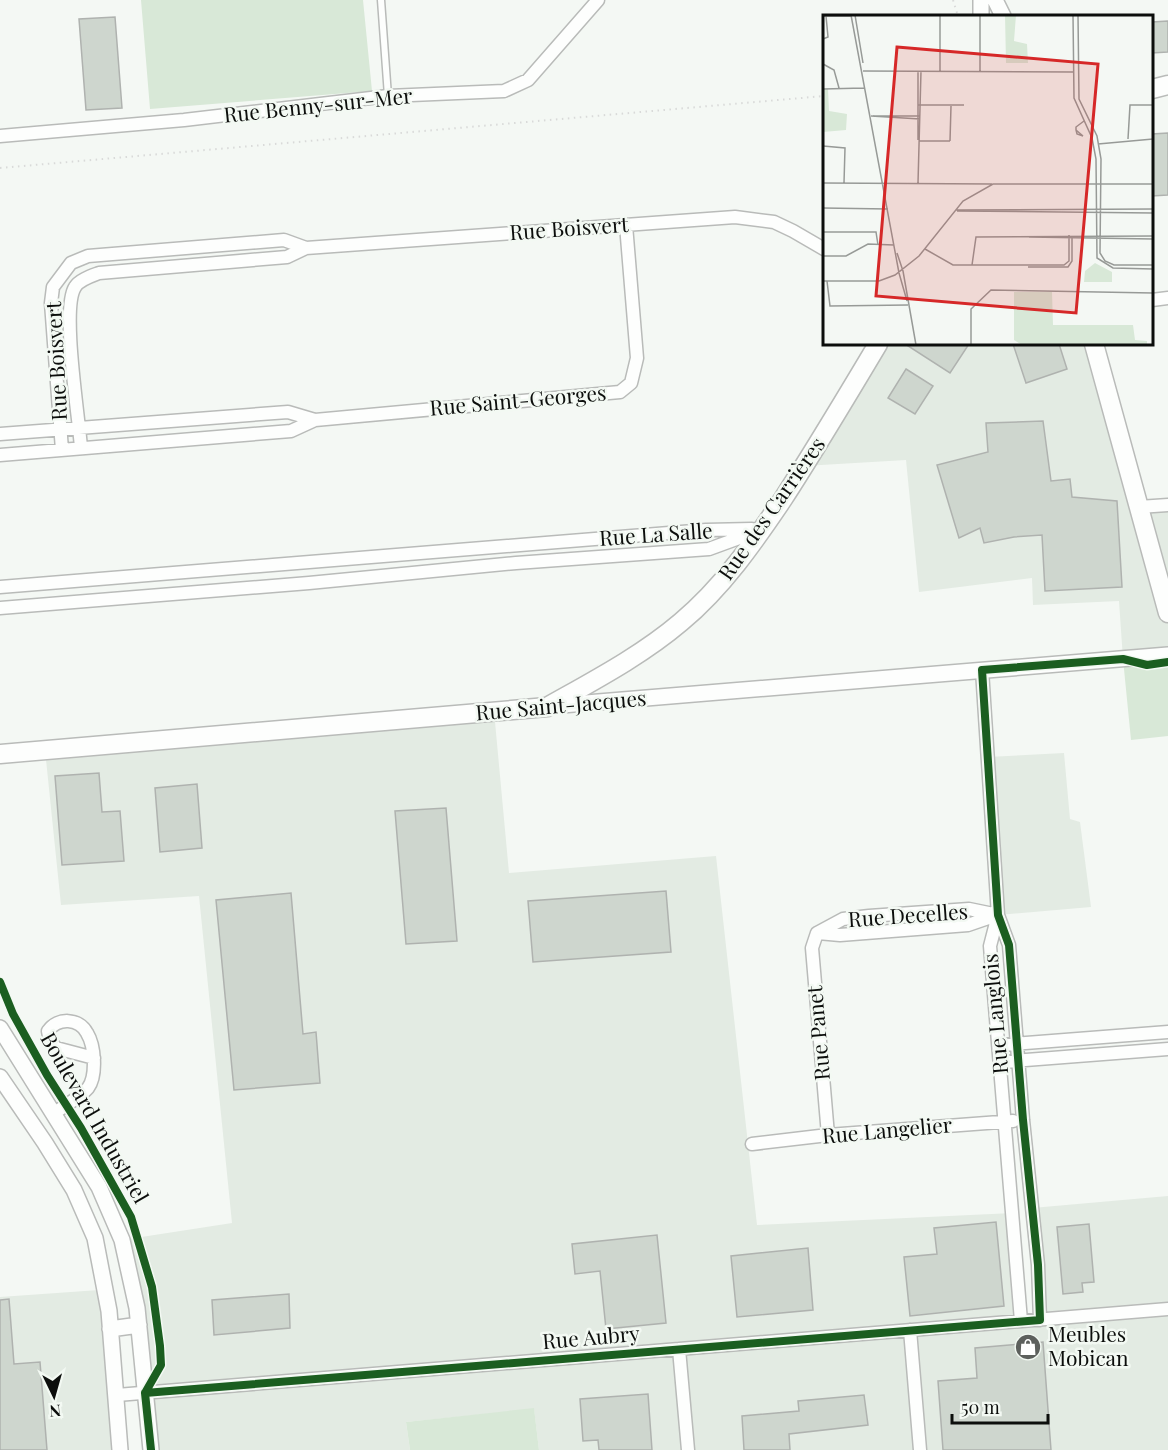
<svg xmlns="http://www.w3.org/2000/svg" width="1168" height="1450" viewBox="0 0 1168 1450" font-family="'Playfair Display',serif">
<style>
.built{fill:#e3ebe3}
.green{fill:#d8e8d7}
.building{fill:#ced6ce;stroke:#afb2af;stroke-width:1.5}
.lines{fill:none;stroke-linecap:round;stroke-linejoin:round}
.service-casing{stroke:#b9bbb9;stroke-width:9}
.minor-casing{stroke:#b9bbb9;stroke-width:15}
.tertiary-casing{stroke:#b9bbb9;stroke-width:18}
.secondary-casing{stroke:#b9bbb9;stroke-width:21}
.path{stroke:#d9dad9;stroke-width:2;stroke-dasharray:1.5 4.5;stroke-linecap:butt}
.service{stroke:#fdfefd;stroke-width:6}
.minor{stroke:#fdfefd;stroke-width:12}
.tertiary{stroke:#fdfefd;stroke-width:15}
.secondary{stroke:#fdfefd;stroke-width:18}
.cycleway-casing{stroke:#f3f9f3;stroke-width:11}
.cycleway{stroke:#1b5e20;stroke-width:8}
.labels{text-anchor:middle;stroke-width:5;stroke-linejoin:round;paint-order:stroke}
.street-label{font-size:21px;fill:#0c0e0c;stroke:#f3f9f3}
.poi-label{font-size:21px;fill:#0c0e0c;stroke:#f3f9f3;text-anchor:start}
.inset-road{fill:none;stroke:#979a97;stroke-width:1.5}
.view{fill:#d62828;fill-opacity:0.15;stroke:#d62828;stroke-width:3}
.inset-edge{fill:none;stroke:#0c0e0c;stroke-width:3}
</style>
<rect width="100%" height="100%" fill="#f4f8f4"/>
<path class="built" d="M878 344H1094L1139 507 1168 505V655L1123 659 1119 601 1033 605 1032 578 919 592 906 460 804 466Z
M494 711 509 873 716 856 757 1225 1013 1213 1021 1321 1039 1320 1032 1208 1168 1196V1450H539L534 1409 406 1422 410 1450H150L122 1240 232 1223 199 896 61 905 45 750Z
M1064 753 1070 819 1080 822 1091 907 998 915 987 757Z
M99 1290 112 1450H0V1297Z"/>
<path class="green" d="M141 0H363L372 91 150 109Z
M1168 655V736L1131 740 1123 659Z
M534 1408 539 1450H410L406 1422Z"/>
<path class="building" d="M115 17 122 108 86 110 79 19Z
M1168 21V52L1152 53V22Z
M1168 133V195L1152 196V134Z
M905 344H969L950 373Z
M1013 344H1059L1067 369 1026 383Z
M906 369 933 386 915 414 888 398Z
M1043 421 1051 481 1070 479 1072 497 1117 501 1122 587 1045 591 1042 535 1014 537 984 543 980 528 959 538 937 465 988 452 986 423Z
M99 773 102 812 120 811 124 861 62 865 55 776Z
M197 784 202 848 160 852 155 788Z
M446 808 457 941 406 944 395 811Z
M666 891 671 952 533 962 528 901Z
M291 893 303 1034 316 1032 320 1083 234 1090 216 900Z
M996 1222 1004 1306 910 1316 904 1257 937 1254 934 1228Z
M1089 1224 1094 1282 1082 1283 1083 1292 1063 1294 1057 1227Z
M657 1235 666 1323 606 1329 600 1271 575 1274 572 1244Z
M808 1248 813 1310 737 1317 731 1256Z
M289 1294 290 1328 214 1335 212 1300Z
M9 1299 14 1364 40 1362 47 1450H0V1300Z
M1043 1342 1051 1450H943L938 1381 977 1378 975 1348Z
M648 1394 652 1450H599L598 1440 583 1441 580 1399Z
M864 1395 868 1425 789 1434 790 1450H744L742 1416 799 1411 798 1401Z"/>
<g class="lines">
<g class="service-casing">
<path id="service" d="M381 0 388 96"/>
</g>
<g class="minor-casing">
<path id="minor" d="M0 136 184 120 388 96 504 91 528 80 598 0
M1152 300 1168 298
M0 434 288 412 315 420
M81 448C79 417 61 309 75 287 79 280 91 276 99 273L287 257 306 248 735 217 774 222 793 231 824 249
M62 450 51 303 53 287 71 263 88 256 284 240 306 248
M0 455 291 431 315 420 620 392 631 383 637 358 626 225
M1139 507 1168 505
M0 587 706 530 752 529
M0 608 309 583 516 563 709 549 761 530
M982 670 998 915 1009 945 1023 1120 1038 1265 1040 1320
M998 915 990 946 1021 1321
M817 933 812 948 828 1135
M817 933 843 919 869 916 969 909 998 915
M818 933 840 935 968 925 997 915
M999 1045 1168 1032
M1000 1062 1168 1049
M54 1113C65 1106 79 1098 88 1088 97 1076 95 1046 87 1033 79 1018 58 1017 48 1031L50 1041 56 1048 94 1058
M752 1144 828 1135 1013 1121
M910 1330 920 1450
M679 1349 688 1450
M117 1395 1168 1309"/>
</g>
<g class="tertiary-casing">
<path id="tertiary" d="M981 0V16
M995 0 1003 16
M550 706 1168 655
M0 1028 99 1187 122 1240 137 1308 151 1450
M0 1077 45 1143 74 1190 95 1238 109 1311 120 1450
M110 1329 139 1325"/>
</g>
<g class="secondary-casing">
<path id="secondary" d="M1152 89 1168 85
M1094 344 1168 613
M0 754 547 707C593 681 641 656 681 622 722 588 754 542 783 499 816 448 847 396 878 344"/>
</g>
<path class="path" d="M953 0 958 16
M0 168 824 96"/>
<use href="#service" class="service"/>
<use href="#minor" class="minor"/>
<use href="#tertiary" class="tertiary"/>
<use href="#secondary" class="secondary"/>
<g class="cycleway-casing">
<path id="cycleway" d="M0 982 13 1014 47 1075 81 1128 131 1217 152 1287 160 1346 161 1365 145 1393 151 1450
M145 1393 1040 1320 1038 1265 1023 1120 1009 945 998 915 982 670 1123 659 1147 665 1168 662"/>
</g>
<use href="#cycleway" class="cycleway"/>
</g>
<defs>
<g id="shop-disc" transform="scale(1.35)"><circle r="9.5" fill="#5d605d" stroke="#f3f9f3"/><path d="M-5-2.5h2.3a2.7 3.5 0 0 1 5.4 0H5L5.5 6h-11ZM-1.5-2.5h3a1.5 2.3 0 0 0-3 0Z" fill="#fff"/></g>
</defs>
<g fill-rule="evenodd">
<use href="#shop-disc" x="1028" y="1347"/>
</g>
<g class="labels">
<g class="street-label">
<text transform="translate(318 106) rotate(-6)" y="7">Rue Benny-sur-Mer</text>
<text transform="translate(569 229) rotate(-4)" y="7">Rue Boisvert</text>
<text transform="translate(57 361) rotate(-93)" y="7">Rue Boisvert</text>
<text transform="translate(518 401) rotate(-5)" y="7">Rue Saint-Georges</text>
<text transform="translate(772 509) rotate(-55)" y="7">Rue des Carrières</text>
<text transform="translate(656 535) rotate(-4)" y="7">Rue La Salle</text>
<text transform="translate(561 706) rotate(-5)" y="7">Rue Saint-Jacques</text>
<text transform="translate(908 916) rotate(-4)" y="7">Rue Decelles</text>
<text transform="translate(996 1014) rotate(-95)" y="7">Rue Langlois</text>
<text transform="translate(819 1033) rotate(-95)" y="7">Rue Panet</text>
<text transform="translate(94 1118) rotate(60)" y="7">Boulevard Industriel</text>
<text transform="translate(887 1131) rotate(-5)" y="7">Rue Langelier</text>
<text transform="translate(591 1338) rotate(-5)" y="7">Rue Aubry</text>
</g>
<g class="poi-label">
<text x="1048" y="1342">Meubles<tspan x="1048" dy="24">Mobican</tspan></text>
</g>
</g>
<g transform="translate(823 15)">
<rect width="330" height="330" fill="#f4f8f4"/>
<path d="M182 0H193L191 26 204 29 205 48H183ZM0 74H5L6 96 24 99 23 115 0 117ZM272 248 289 257V267H261L262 256ZM191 277H229L230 310H310L312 325 324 326V330H199L191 325Z" fill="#d8e8d7"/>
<path class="inset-road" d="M28 0 76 258M32 0 40 48M250 0 251 83 269 123 273 144 274 243 290 253 330 254M255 0 256 84 274 121 278 144 277 238 282 246 291 250H330M0 1H29M0 24 5 22 3 1M0 49 11 55 16 73M40 56 251 57M95 56V125M117 56V0M157 56V0M0 74 41 73M95 90H141M48 101 97 104M50 101H97M253 115 260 121 254 119 253 115V112L261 106M305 124 307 90H330M96 126H127M98 126H126M127 126 128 91M275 129 330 124M0 131 22 133 21 168M0 168 169 169M95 168 98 56M0 193 65 194M133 195 330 194M134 196 330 198M0 217H53L55 230M206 222 330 224M102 234 130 250H241L246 246V220M74 238 80 256M0 241H23L45 229 71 230M149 250 153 222 330 221M205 252H245L249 246V223M80 256 93 330M76 258 84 286M0 266H56L72 260 96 241 140 186 170 169H330M4 266 7 291 85 290M148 330V294L168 275 330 278"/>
<path class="view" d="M74 32 275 49 253 298 53 281Z"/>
<rect width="330" height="330" class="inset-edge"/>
</g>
<g transform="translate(54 1396) rotate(175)" stroke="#f3f9f3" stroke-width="4.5" paint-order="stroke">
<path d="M0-4.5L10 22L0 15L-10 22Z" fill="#0c0e0c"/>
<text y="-9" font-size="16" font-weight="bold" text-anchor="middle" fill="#0c0e0c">N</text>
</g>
<path d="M952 1414v9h96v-9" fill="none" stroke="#0c0e0c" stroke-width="3"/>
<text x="961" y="1414" font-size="18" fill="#0c0e0c" stroke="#f3f9f3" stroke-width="4.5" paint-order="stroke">50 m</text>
</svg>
